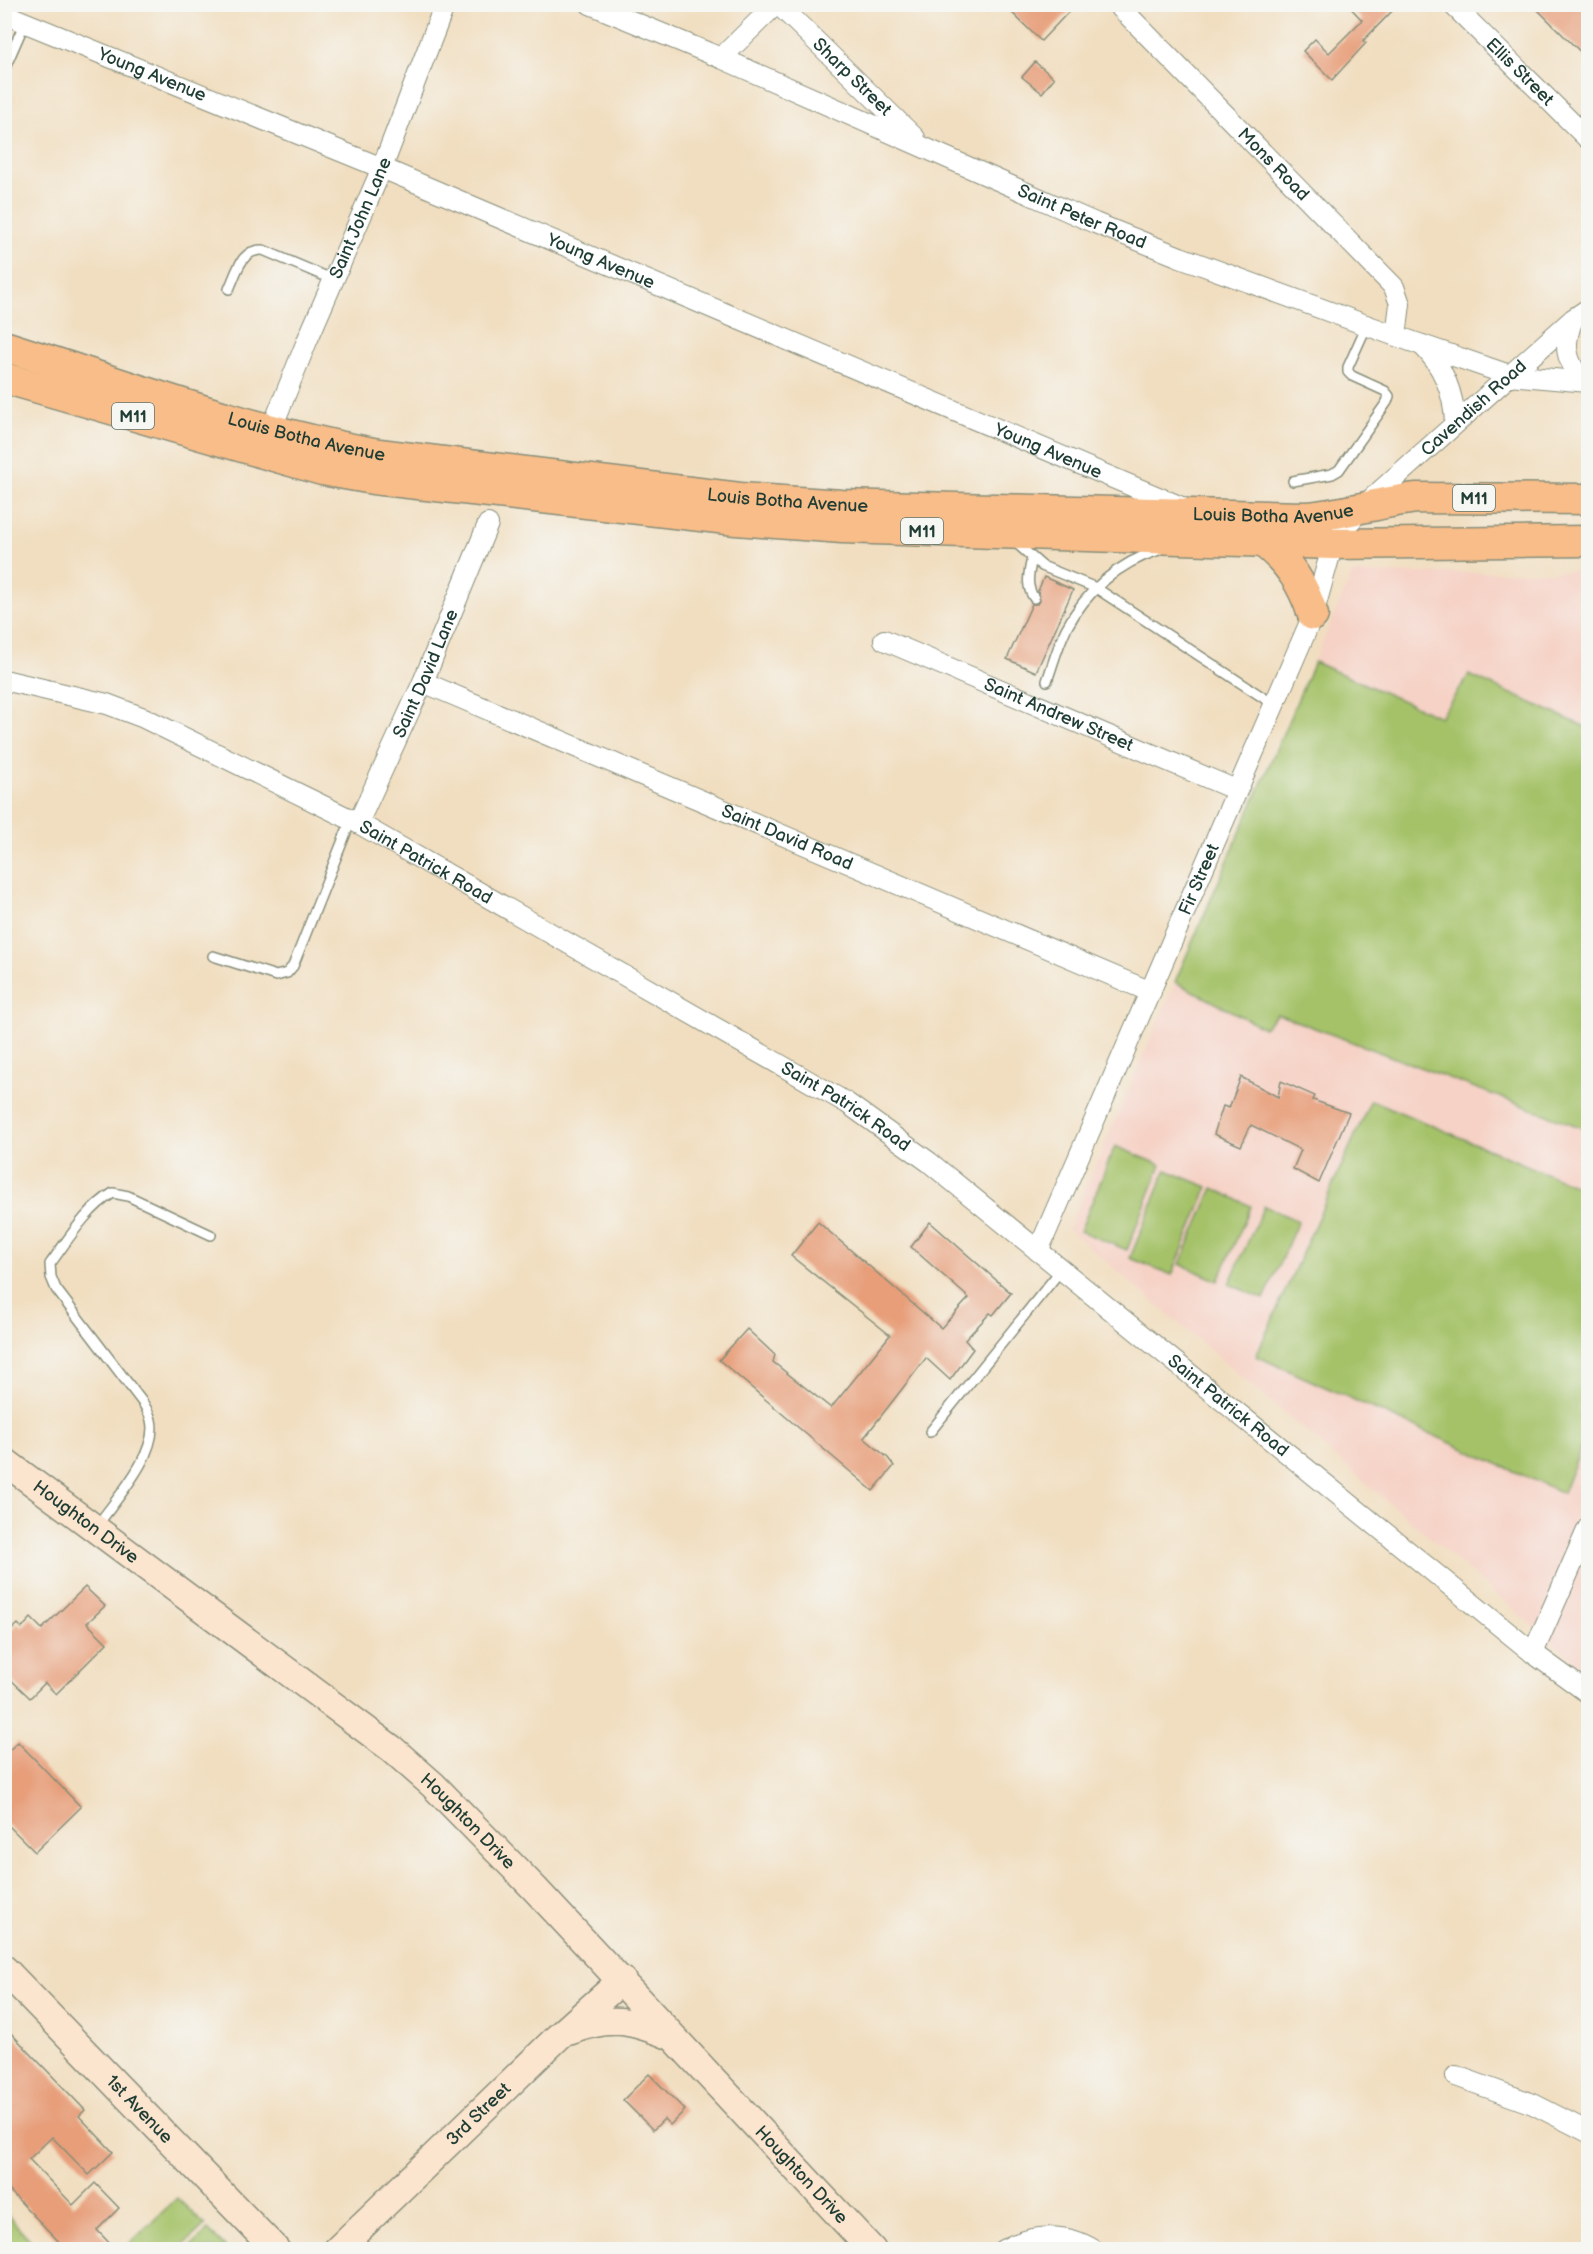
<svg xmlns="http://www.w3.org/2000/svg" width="1593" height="2254" viewBox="0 0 1593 2254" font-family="'Balsamiq Sans',sans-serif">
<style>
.built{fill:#f6d1c5}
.green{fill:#a5c269;stroke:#62804e;stroke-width:1.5}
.building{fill:#e79e79}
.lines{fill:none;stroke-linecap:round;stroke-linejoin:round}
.lane-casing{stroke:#888e7a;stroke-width:12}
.street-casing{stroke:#888e7a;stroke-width:22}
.secondary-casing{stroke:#888e7a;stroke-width:30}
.primary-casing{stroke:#888e7a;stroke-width:33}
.lane{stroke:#fff;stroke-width:9}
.street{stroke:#fff;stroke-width:20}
.secondary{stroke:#fce5cf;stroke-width:27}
.primary{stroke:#f8bd88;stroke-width:30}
.labels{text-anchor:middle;stroke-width:6;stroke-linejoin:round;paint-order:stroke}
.shield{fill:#f6f6f2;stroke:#60746d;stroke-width:1.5}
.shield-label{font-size:16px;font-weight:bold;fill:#1f3d34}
.street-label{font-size:18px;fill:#1f3d34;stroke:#f6f6f2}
</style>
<rect width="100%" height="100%" fill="#f6f6f2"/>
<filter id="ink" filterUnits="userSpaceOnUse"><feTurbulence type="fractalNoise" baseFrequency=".0167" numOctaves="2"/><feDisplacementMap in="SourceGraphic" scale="12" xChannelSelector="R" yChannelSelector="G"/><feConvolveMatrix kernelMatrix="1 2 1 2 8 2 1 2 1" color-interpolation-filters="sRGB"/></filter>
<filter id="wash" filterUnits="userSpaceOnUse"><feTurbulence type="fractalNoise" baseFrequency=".008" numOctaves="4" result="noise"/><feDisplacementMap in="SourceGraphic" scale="24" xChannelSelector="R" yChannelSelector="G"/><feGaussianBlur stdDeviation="1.35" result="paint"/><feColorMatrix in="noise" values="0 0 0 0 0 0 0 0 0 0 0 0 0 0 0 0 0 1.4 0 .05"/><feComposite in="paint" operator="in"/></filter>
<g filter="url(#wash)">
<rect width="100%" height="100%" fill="#f1dec0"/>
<path class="built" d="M1588 571V1669L1579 1665 1068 1229 1352 574Z"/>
<path class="green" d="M1314 662 1440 717 1469 675 1588 728V1130L1277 1014 1264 1028 1175 982Z
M1371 1100 1588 1191V1430L1563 1493 1256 1356Z
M1115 1146 1161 1165 1127 1250 1080 1231Z
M1166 1170 1208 1187 1172 1275 1130 1258Z
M1213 1188 1251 1206 1218 1281 1180 1264Z
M1264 1206 1298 1221 1264 1299 1229 1284Z
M177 2198 205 2225 179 2249H124Z
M5 2213 39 2249H5Z
M208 2230 227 2249H188Z"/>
<g id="blocks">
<path class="building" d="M1003 4H1076L1041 41Z
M1347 4H1399L1363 41 1366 43 1332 80 1303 51 1315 39 1329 53 1362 20Z
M1532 4H1588V59L1564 36Z
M1035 62 1054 78 1042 93 1022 77Z
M1044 577 1073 590 1036 672 1007 659 1032 604H1037L1040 601 1038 591Z
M1241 1077 1278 1097 1281 1081 1315 1096 1313 1100 1349 1113 1319 1183 1293 1169 1301 1150 1251 1125 1241 1146 1214 1134 1223 1106 1229 1108Z
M818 1222 941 1328 969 1298 911 1247 930 1222 1011 1293 993 1315 990 1313 965 1340 973 1349 950 1380 926 1358 864 1438 888 1458 894 1466 873 1491 719 1360 747 1329 775 1355 773 1362 831 1408 890 1335 791 1256Z
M85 1587 105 1606 87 1623 107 1643 56 1694 45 1683 30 1698 4 1673V1637L18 1624 22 1628 31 1618 42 1629Z
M18 1742 81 1807 35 1852 4 1821V1755Z
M4 2026 85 2110 79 2116 113 2152 89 2175 52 2137 29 2159 73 2205 95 2183 119 2208 97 2230 116 2250H67L4 2185Z
M649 2074 685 2110 670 2125 664 2119 653 2130 623 2100Z"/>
</g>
</g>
<g filter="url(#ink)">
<use href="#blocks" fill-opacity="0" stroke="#888e7a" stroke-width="1.5"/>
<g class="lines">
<g class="lane-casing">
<path id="lane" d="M4 70 25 22
M229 289C237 272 241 249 263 250L334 280
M1293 481 1332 474 1339 470 1387 402 1389 396 1385 391 1352 376 1348 372V367L1367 325
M1015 542 1042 566 1096 588 1273 704
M1032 558C1029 573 1025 585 1034 598
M1047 681C1053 664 1058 645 1066 629 1086 591 1118 563 1159 550
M213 956 276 976 287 973 293 966 351 820
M930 1432 1061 1270
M97 1526C115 1500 159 1453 151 1420 150 1414 146 1408 143 1403L56 1289 51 1277 50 1264C68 1240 86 1209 113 1193L128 1196 211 1235"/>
</g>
<g class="street-casing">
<g id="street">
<path id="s1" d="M590 4 721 58 1095 223 1180 257 1396 336 1509 375 1588 382"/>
<path id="s2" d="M778 4 915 138"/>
<path id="s3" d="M1117 4 1394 287 1400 304 1396 336"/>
<path id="s4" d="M1452 4 1588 139"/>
<path id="s5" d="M4 14 382 168 1186 509"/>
<path d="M721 58 776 4"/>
<path d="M1573 319C1563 344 1565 358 1581 380"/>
<path d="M1422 345C1443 366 1454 394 1455 423"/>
<path id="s6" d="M271 430 307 341 382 168 445 4"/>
<path id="s7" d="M884 640 1236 790"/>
<path id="s8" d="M4 680 107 704 144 718 358 823 847 1103 929 1162 1533 1653 1588 1693"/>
<path id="s9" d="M423 682 1151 992"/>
<path id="s10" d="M358 823 423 682 488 524"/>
<path id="s11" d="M1038 1251 1313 615 1333 544 1360 509 1573 319 1588 309"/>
<path d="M1533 1653 1588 1528"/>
<path d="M1456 2076 1533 2104 1588 2132"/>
<path d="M1003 2250C1033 2234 1065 2232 1094 2250"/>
</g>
</g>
<g class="secondary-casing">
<g id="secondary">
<path id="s12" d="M4 1461 392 1749 433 1785 535 1889 872 2250"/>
<path id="s13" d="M4 1969 276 2250"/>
<path d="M570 2031C610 2015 630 2020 668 2035"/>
<path id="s14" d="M337 2250 558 2037 622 1980"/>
</g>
</g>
<g class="primary-casing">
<g id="primary">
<path id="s15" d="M4 346C127 385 253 432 379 454L740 498 842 505 1306 517C1344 514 1380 502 1417 498L1588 499"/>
<path d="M4 378 322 470 373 479 736 520 842 528 1333 544 1588 541"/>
<path d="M1263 542C1289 562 1303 584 1313 615"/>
</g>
</g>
<use href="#lane" class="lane"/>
<use href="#street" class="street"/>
<use href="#secondary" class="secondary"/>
<use href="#primary" class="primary"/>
</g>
</g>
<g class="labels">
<g class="shield">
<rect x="112" y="403" width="42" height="26" rx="4.5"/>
<rect x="1453" y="485" width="42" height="26" rx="4.5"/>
<rect x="901" y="518" width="42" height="26" rx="4.5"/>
</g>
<g class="shield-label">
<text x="133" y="422">M11</text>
<text x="1474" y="504">M11</text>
<text x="922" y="537">M11</text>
</g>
<g class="street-label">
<text dy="6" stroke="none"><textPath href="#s4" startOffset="96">Ellis Street</textPath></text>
<text dy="6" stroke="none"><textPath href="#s5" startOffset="160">Young Avenue</textPath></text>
<text dy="6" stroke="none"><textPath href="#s2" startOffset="104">Sharp Street</textPath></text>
<text dy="6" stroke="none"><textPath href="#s3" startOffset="224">Mons Road</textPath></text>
<text dy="6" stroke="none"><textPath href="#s1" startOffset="536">Saint Peter Road</textPath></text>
<text dy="6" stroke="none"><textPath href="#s6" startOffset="230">Saint John Lane</textPath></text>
<text dy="6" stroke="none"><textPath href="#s5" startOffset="646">Young Avenue</textPath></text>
<text dy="6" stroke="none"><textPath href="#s11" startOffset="963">Cavendish Road</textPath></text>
<text dy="6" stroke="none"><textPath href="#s15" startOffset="316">Louis Botha Avenue</textPath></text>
<text dy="6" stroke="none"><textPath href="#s5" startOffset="1132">Young Avenue</textPath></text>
<text dy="6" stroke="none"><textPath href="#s15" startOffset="802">Louis Botha Avenue</textPath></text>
<text dy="6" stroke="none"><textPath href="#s15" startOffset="1288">Louis Botha Avenue</textPath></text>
<text dy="6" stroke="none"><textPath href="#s10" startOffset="164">Saint David Lane</textPath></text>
<text dy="6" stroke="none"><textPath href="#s7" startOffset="190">Saint Andrew Street</textPath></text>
<text dy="6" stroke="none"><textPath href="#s9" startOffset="396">Saint David Road</textPath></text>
<text dy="6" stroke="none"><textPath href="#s8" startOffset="462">Saint Patrick Road</textPath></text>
<text dy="6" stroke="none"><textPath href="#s11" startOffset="405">Fir Street</textPath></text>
<text dy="6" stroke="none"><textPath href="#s8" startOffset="948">Saint Patrick Road</textPath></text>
<text dy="6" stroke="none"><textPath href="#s8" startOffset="1434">Saint Patrick Road</textPath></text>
<text dy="6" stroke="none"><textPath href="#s12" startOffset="102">Houghton Drive</textPath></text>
<text dy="6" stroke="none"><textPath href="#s12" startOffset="588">Houghton Drive</textPath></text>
<text dy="6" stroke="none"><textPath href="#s13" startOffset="195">1st Avenue</textPath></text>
<text dy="6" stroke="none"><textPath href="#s14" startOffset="196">3rd Street</textPath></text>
<text dy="6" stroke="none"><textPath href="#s12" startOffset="1074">Houghton Drive</textPath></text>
</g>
</g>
<rect width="1593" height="2254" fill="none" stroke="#f6f6f2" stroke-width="24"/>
</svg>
